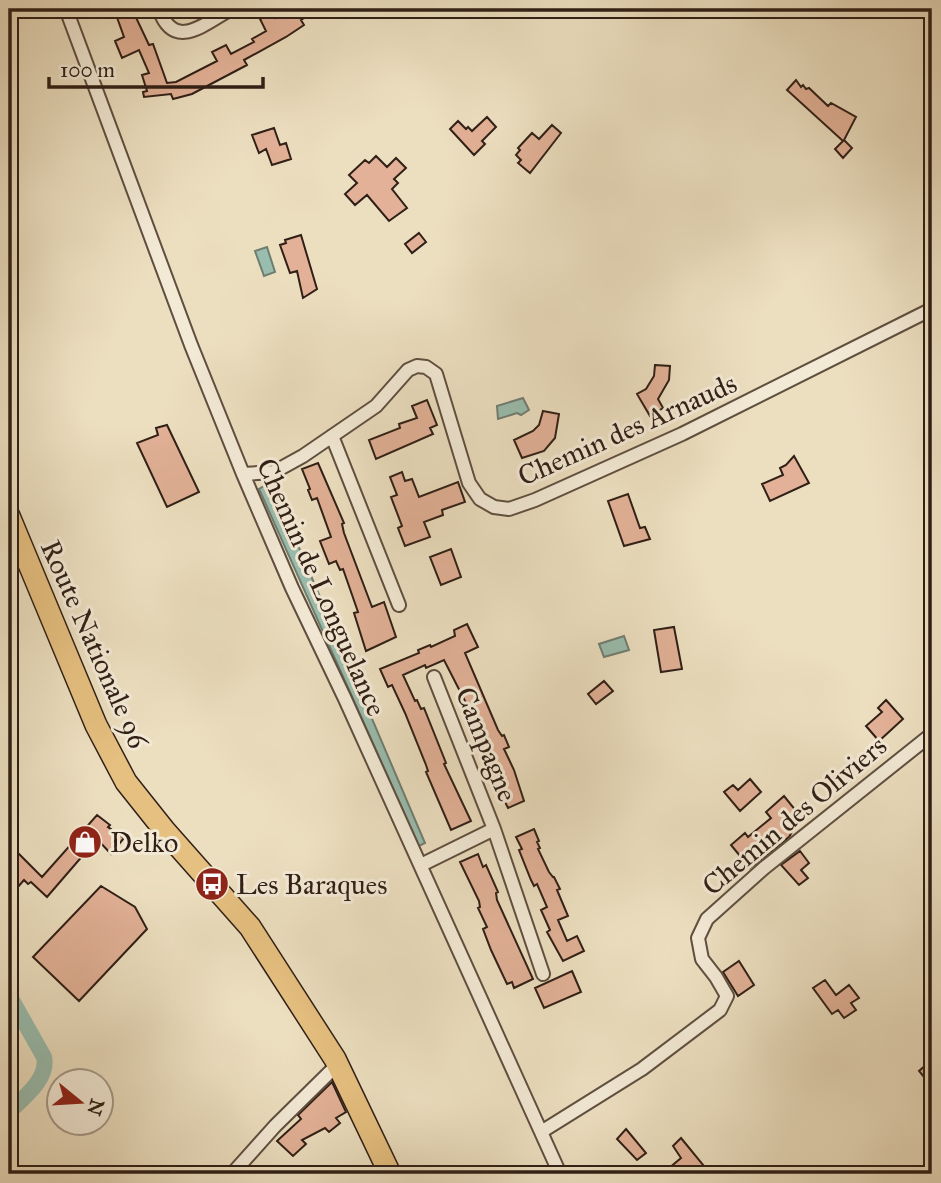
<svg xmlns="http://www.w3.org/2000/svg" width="941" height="1183" viewBox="0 0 941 1183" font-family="'IM FELL Great Primer',serif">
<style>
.water{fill:#99bdae;stroke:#6f7e71;stroke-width:2}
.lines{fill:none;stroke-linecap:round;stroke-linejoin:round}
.canal{stroke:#99bdae;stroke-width:16}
.building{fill:#e2b197;stroke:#301f16;stroke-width:2}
.minor-casing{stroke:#5f4f40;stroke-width:16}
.primary-casing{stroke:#301f16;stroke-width:24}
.minor{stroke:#f3ead6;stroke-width:12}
.primary{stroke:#e6c080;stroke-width:21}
.labels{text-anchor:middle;stroke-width:6;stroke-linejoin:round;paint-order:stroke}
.street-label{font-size:28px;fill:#301f16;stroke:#f3ead6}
.poi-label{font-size:28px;fill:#301f16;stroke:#f3ead6;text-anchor:start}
</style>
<rect width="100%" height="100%" fill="#ecdfc0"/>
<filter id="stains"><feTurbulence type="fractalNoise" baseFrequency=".00286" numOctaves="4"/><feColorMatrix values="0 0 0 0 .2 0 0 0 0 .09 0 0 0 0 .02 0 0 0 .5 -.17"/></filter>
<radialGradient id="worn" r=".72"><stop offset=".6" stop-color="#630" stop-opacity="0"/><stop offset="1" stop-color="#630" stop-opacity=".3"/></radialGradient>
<path class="water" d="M267 247 275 272 264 276 255 251Z
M523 398 529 410 521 415 517 413 498 419 497 406Z
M271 482 425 843 419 846 259 489Z
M624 636 629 650 604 657 599 644Z"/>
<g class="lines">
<path class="canal" d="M9 995 44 1057C49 1079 23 1098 9 1112"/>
</g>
<path class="building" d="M114 9H132L149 45 153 44 167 83 176 82 217 61 212 52 226 45 231 54 254 42 252 39 266 31 260 19 274 12 276 18 292 9H319L301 20 304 25 286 37 244 60 247 65 192 94 173 99 171 94 144 97 143 92 147 91 142 75 149 73 139 50 122 58 115 41 124 37Z
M796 80 801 87 803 85 806 89 809 88 828 106 831 103 856 117 844 140 852 148 843 158 835 149 843 141 787 90Z
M487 117 496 127 482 141 485 144 474 155 450 129 458 121 466 129 468 127 472 131Z
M552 125 561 133 530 173 518 163 521 160 516 155 520 150 518 148 532 133 539 139Z
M274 128 280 145 286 143 291 159 272 165 266 149 259 153 252 135Z
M376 156 387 167 396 158 406 168 394 179 398 183 392 189 407 208 389 221 367 195 355 205 345 194 357 183 349 175 365 160 369 163Z
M419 233 426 242 412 253 405 244Z
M301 235 317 289 303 298 297 271 290 273 280 245 286 243 285 240Z
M655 365 670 366 669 380 658 399 663 408 650 416 637 394 646 389 654 376Z
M427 400 437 425 430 428 433 434 376 459 369 440 400 428 399 424 417 418 412 406Z
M543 411 559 414 555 438 544 451 522 458 514 440 533 431 539 425Z
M167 425 199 492 167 507 137 443 158 435 156 428Z
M794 456 809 483 770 501 762 484 783 475 780 468 786 465Z
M318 463 344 523 342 524 344 533 372 607 384 602 396 637 366 651 354 613 358 612 343 569 340 570 336 561 329 564 320 541 331 537 317 498 312 500 308 490 310 489 302 469Z
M402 472 405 481 412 479 419 497 458 482 465 502 442 510 443 515 424 522 430 537 405 546 398 528 402 526 391 497 397 495 390 477Z
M628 494 640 528 645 527 650 539 624 546 608 501Z
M451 549 461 577 441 585 430 557Z
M467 624 478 647 465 653 498 730 502 736 504 735 509 747 504 749 514 770 524 801 508 808 494 780 497 779 491 766 496 764 486 743 483 744 480 738 466 703 444 660 426 668 425 665 403 675 415 701 417 700 421 709 424 708 446 763 444 764 471 821 451 830 426 772 428 771 426 765 405 713 392 685 388 687 380 669 419 653 418 650 430 645 431 647 455 636 454 630Z
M674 627 682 669 661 672 654 630Z
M604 681 613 691 596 704 588 694Z
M886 700 903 719 879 741 866 726 882 712 878 708Z
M750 779 761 792 740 811 724 792 733 785 738 790Z
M784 796 801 817 789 827 792 832 789 837 750 868 731 845 745 833 748 837 771 818 766 812Z
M97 815 110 825 108 827 124 838 111 854 97 839 47 897 31 882 28 884 24 880 9 897V844L42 877Z
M534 829 539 841 537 842 540 848 538 849 549 872 553 877H554L560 889 557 890 568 916 558 920 567 941 577 936 584 951 563 961 547 932 550 930 541 910 547 907 537 884 534 886 531 880 519 850 522 849 516 837Z
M800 851 809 863 801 870 808 878 799 885 781 865Z
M478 854 483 867 486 865 498 892 496 893 497 900 533 979 514 988 512 982 507 984 491 950 483 929 487 927 478 908 480 907 479 901 460 862Z
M101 886 135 907 147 929 79 1001 33 957Z
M739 961 754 985 738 996 723 972Z
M572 971 581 992 544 1008 535 988Z
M825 980 836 995 849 985 859 998 851 1003 856 1010 844 1018 838 1010 832 1014 813 988Z
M932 1060V1087L919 1071Z
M332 1082 346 1112 336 1118 340 1123 329 1132 325 1128 302 1140 306 1144 293 1156 277 1141 301 1119 298 1115Z
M626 1129 646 1153 637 1160 617 1139Z
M681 1138 704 1166 694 1174H662L681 1158 673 1146Z"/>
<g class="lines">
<g class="minor-casing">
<path id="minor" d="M66 9 191 345 243 474 292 588 345 699 560 1174
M159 9C174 52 204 24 231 9
M332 436 399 605
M243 474 274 472 303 456 376 406 408 370 417 366 426 367 436 374 469 483 480 499 494 507 509 509 535 500 682 434 932 309
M434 677 494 829 543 974
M421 865 494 829
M541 1132 642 1069 720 1010 727 996 716 977 702 959 698 938 707 919 764 868 932 734
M232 1174 275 1126 338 1064"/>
</g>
<g class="primary-casing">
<path id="primary" d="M9 516 96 725 126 782 165 831 250 927 335 1059 390 1174"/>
</g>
<use href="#minor" class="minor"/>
<use href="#primary" class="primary"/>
</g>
<defs>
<g id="shop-disc" transform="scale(1.75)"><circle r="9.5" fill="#8f2418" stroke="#f3ead6"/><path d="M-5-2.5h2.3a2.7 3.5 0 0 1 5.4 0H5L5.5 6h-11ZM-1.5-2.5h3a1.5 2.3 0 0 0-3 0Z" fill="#fff"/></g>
<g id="bus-disc" transform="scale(1.75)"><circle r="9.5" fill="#8f2418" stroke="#f3ead6"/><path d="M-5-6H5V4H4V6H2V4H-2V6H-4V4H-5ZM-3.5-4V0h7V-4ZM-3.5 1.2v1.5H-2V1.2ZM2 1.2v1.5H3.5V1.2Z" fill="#fff"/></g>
</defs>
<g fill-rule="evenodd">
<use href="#shop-disc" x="85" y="842"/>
<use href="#bus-disc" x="212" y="884"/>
</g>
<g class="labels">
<g class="street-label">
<text transform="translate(627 429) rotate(-24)" y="10">Chemin des Arnauds</text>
<text transform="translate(322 587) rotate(66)" y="10">Chemin de Longuelance</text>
<text transform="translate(95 644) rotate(66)" y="10">Route Nationale 96</text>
<text transform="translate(487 744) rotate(68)" y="10">Campagne</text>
<text transform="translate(794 815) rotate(-40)" y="10">Chemin des Oliviers</text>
</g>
<g class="poi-label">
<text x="110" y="852">Delko</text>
<text x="236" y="894">Les Baraques</text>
</g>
</g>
<rect width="941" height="1183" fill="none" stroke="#ecdfc0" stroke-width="35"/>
<rect x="10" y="10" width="920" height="1162" fill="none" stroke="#301f16" stroke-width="3.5"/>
<rect x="18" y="18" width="906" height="1148" fill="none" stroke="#301f16" stroke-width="2"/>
<g transform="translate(80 1102) rotate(108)"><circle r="33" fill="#f3ead6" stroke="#a59989" stroke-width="2"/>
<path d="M0-5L12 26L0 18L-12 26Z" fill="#8f2418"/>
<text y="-10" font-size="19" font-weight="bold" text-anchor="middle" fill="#301f16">N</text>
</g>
<path d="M49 77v10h214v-10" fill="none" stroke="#301f16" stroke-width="3.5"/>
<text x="60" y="77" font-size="21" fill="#301f16" stroke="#f3ead6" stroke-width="5" paint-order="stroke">100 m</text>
<rect width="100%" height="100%" filter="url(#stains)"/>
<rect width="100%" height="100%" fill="url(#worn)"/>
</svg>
